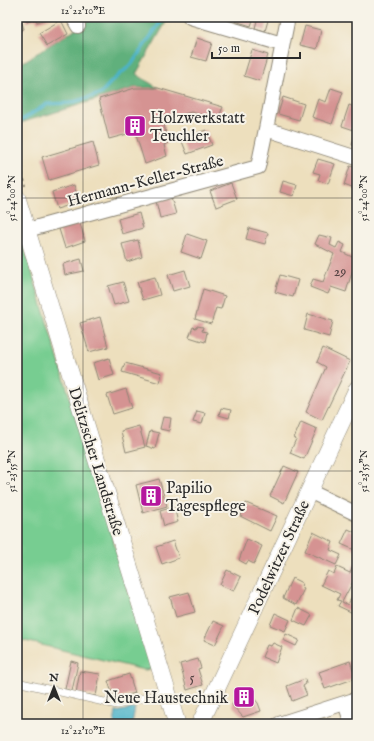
<svg xmlns="http://www.w3.org/2000/svg" width="374" height="741" viewBox="0 0 374 741" font-family="'IM FELL English',serif">
<style>
.green{fill:#77cd91;stroke:#517c5e}
.forest{fill:#61b07b;stroke:#466e53}
.water{fill:#4bb3c9;stroke:#3b6f7a}
.lines{fill:none;stroke-linecap:round;stroke-linejoin:round}
.stream{stroke:#4bb3c9;stroke-width:3.5}
.building{fill:#d59392}
.service-casing{stroke:#8c8574;stroke-width:8}
.minor-casing{stroke:#8c8574;stroke-width:16}
.tertiary-casing{stroke:#8c8574;stroke-width:18}
.path{stroke:#8c8574;stroke-width:2;stroke-dasharray:3 3;stroke-linecap:butt}
.service{stroke:#fff;stroke-width:7}
.minor{stroke:#fff;stroke-width:14}
.tertiary{stroke:#fff;stroke-width:17}
.ticks{fill:none;stroke:#2b2b2b;stroke-width:1;stroke-opacity:0.45}
.labels{text-anchor:middle;stroke-width:4;stroke-linejoin:round;paint-order:stroke}
.number-label{font-size:14px;fill:#564545}
.poi-label{font-size:16px;fill:#2b2b2b;stroke:#f7f3e8;text-anchor:start}
.street-label{font-size:16px;fill:#2b2b2b;stroke:#f7f3e8}
.neatline{fill:none;stroke:#2b2b2b;stroke-width:1.5}
.ticks-label{font-size:10px;text-anchor:middle;fill:#2b2b2b}
</style>
<rect width="100%" height="100%" fill="#f7f3e8"/>
<filter id="ink" filterUnits="userSpaceOnUse"><feTurbulence type="fractalNoise" baseFrequency=".025" numOctaves="2"/><feDisplacementMap in="SourceGraphic" scale="8" xChannelSelector="R" yChannelSelector="G"/><feConvolveMatrix kernelMatrix="1 2 1 2 8 2 1 2 1" color-interpolation-filters="sRGB"/></filter>
<filter id="wash" filterUnits="userSpaceOnUse"><feTurbulence type="fractalNoise" baseFrequency=".012" numOctaves="4" result="noise"/><feDisplacementMap in="SourceGraphic" scale="16" xChannelSelector="R" yChannelSelector="G"/><feGaussianBlur stdDeviation="0.9" result="paint"/><feColorMatrix in="noise" values="0 0 0 0 0 0 0 0 0 0 0 0 0 0 0 0 0 1.4 0 .05"/><feComposite in="paint" operator="in"/></filter>
<g filter="url(#wash)">
<rect width="100%" height="100%" fill="#eddfbd"/>
<path class="green" d="M17 223 152 669 144 670 17 639Z"/>
<path class="forest" d="M94 17H169L136 74 158 88H134L17 124V66Z"/>
<path class="water" d="M135 708 132 724H114L116 712Z"/>
<g class="lines">
<path class="stream" d="M17 123 47 104 70 103 100 94 113 80 131 65 164 17"/>
</g>
<g id="blocks">
<path class="building" d="M25 17H53L37 22 36 19 27 22Z
M236 17H254L251 26 235 21Z
M258 17H269L265 31 255 28Z
M61 20 68 34 47 46 39 33Z
M22 23 24 29 18 31 17 25Z
M305 26 321 30 317 49 300 45Z
M197 38 212 43 206 61 191 57Z
M252 50 268 55 260 81 244 76Z
M135 88H158L223 107 218 119 191 112 163 120 168 143 164 145 167 156 145 164 135 132 109 139 99 99Z
M331 88 343 92 332 124 312 117 318 99 326 102Z
M283 97 304 104 299 120 278 114Z
M349 105 357 108V131L342 126Z
M206 130 212 145 187 154 181 139Z
M355 133H357V146L352 145Z
M93 142 99 165 49 180 42 157Z
M318 159 335 164 328 184 318 180 320 174 313 172Z
M350 166 357 168V190L344 185Z
M283 181 297 185 294 196 280 192Z
M231 183 237 199 216 207 210 191Z
M74 185 79 202 57 209 52 192Z
M171 197 176 214 160 218 156 201Z
M139 213 143 228 122 234 118 219Z
M80 223 85 241 65 248 59 229Z
M249 228 268 233 265 244 246 239Z
M187 234 207 241 201 259 181 252Z
M319 235 332 238 330 245 336 248 339 242 345 245 342 252 356 259 346 292 331 287 328 294 310 287 313 279 323 282 334 254 315 244Z
M138 240 142 257 127 262 122 244Z
M81 259 84 271 65 275 63 264Z
M185 270 190 286 173 291 168 275Z
M280 275 298 280 293 297 275 292Z
M155 277 160 295 143 300 137 282Z
M123 282 129 301 114 305 108 286Z
M203 289 225 296 221 309 216 308 211 324 195 319Z
M308 314 333 321 329 337 304 330Z
M100 317 108 347 89 352 80 323Z
M197 326 203 327 202 331 207 332 205 342 189 337 193 327 196 328Z
M323 348 350 361 322 420 306 412 326 367 317 362Z
M109 358 114 375 98 380 93 363Z
M125 363 162 373 160 383 122 372Z
M126 389 132 408 113 414 107 395Z
M221 408 231 410 229 418 219 415Z
M197 411 205 413 202 424 193 422Z
M163 417 171 418 169 431 160 429Z
M301 422 317 429 304 459 290 453 296 439 294 438Z
M139 426 145 447 126 452 121 431Z
M150 431 159 433 155 449 146 446Z
M284 466 298 472 284 503 270 496Z
M159 479 167 506 143 513 136 485Z
M246 503 277 516 270 531 240 516Z
M174 507 178 522 164 526 160 511Z
M348 529 357 533V551L341 544Z
M313 532 333 542 330 550 341 555 336 565 305 551Z
M247 539 262 546 254 564 248 561 246 564 239 560Z
M173 541 179 558 162 564 156 547Z
M354 564 357 565V574L342 602 348 605 357 585V609L355 608 353 613 338 606 341 601 337 600 340 594 321 585 328 571 334 574 337 567 350 573Z
M227 570 241 577 234 591 220 585Z
M292 578 302 583 301 587 304 589 296 605 283 598Z
M189 592 195 612 176 617 170 597Z
M298 608 312 615 306 626 293 620Z
M275 613 290 620 285 631 270 625Z
M213 621 224 626 215 645 204 640Z
M286 634 299 640 296 646 283 640Z
M273 643 282 647 276 663 262 657 267 645 271 646Z
M198 659 201 668 198 669 203 685 187 690 180 664Z
M71 661 78 663 72 691 65 689Z
M350 661 356 678 325 689 319 672Z
M80 671 100 674 96 696 76 693Z
M129 674 135 693 114 699 108 681Z
M305 679 306 684 303 686 307 695 292 701 287 686Z
M240 688 248 691 258 703 261 711 243 717 232 705Z"/>
</g>
</g>
<g filter="url(#ink)">
<use href="#blocks" fill-opacity="0" stroke="#8c8574" stroke-width="1"/>
<g class="lines">
<g class="service-casing">
<path id="service" d="M17 682 117 705 167 692"/>
</g>
<g class="minor-casing">
<path id="minor" d="M73 17 78 26
M190 17 282 44
M266 129 288 17
M27 230 258 167 266 129 357 158
M309 491 357 514
M345 703 352 724
M279 724 357 699"/>
</g>
<g class="tertiary-casing">
<path id="tertiary" d="M17 198 177 724
M200 724 357 389"/>
</g>
<path class="path" d="M17 156 26 186"/>
<use href="#service" class="service"/>
<use href="#minor" class="minor"/>
<use href="#tertiary" class="tertiary"/>
</g>
</g>
<path class="ticks" d="M83 17V724M17 198H357M17 471H357"/>
<defs>
<g id="building-square" transform="scale(1.15)"><rect x="-9" y="-9" width="18" height="18" rx="4" fill="#b5179e" stroke="#f7f3e8"/><path d="M-4-6H4V6H1V3H-1V6H-4ZM-2.5-4.3h1.7v1.8h-1.7ZM.8-4.3h1.7v1.8H.8ZM-2.5-1h1.7V.8h-1.7ZM.8-1h1.7V.8H.8Z" fill="#fff"/></g>
</defs>
<g fill-rule="evenodd">
<use href="#building-square" x="135" y="126"/>
<use href="#building-square" x="151" y="496"/>
<use href="#building-square" x="244" y="697"/>
</g>
<g class="labels">
<g class="number-label">
<text x="340" y="276">29</text>
<text x="192" y="682">5</text>
</g>
<g class="poi-label">
<text x="150" y="123">Holzwerkstatt<tspan x="150" dy="18">Teuchler</tspan></text>
<text x="166" y="493">Papilio<tspan x="166" dy="18">Tagespflege</tspan></text>
<text x="228" y="703" text-anchor="end">Neue Haustechnik</text>
</g>
<g class="street-label">
<text transform="translate(145 180) rotate(-15)" y="6">Hermann-Keller-Straße</text>
<text transform="translate(97 461) rotate(73)" y="6">Delitzscher Landstraße</text>
<text transform="translate(278 557) rotate(-65)" y="6">Podelwitzer Straße</text>
</g>
</g>
<rect width="374" height="741" fill="none" stroke="#f7f3e8" stroke-width="44"/>
<g transform="translate(54 687)" stroke="#f7f3e8" stroke-width="3" paint-order="stroke">
<path d="M0-3L7 15L0 10L-7 15Z" fill="#2b2b2b"/>
<text y="-6" font-size="11" font-weight="bold" text-anchor="middle" fill="#2b2b2b">N</text>
</g>
<path d="M212 52v6h88v-6" fill="none" stroke="#2b2b2b" stroke-width="2"/>
<text x="218" y="52" font-size="12" fill="#2b2b2b" stroke="#f7f3e8" stroke-width="3" paint-order="stroke">50 m</text>
<rect x="22" y="22" width="330" height="697" class="neatline"/>
<g class="ticks-label">
<text x="83" y="14">12°22'10"E</text>
<text transform="translate(11 198) rotate(-90)" y="4">51°24'00"N</text>
<text transform="translate(363 198) rotate(-90)" y="4">51°24'00"N</text>
<text transform="translate(11 471) rotate(-90)" y="4">51°23'55"N</text>
<text transform="translate(363 471) rotate(-90)" y="4">51°23'55"N</text>
<text x="83" y="734">12°22'10"E</text>
</g>
</svg>
